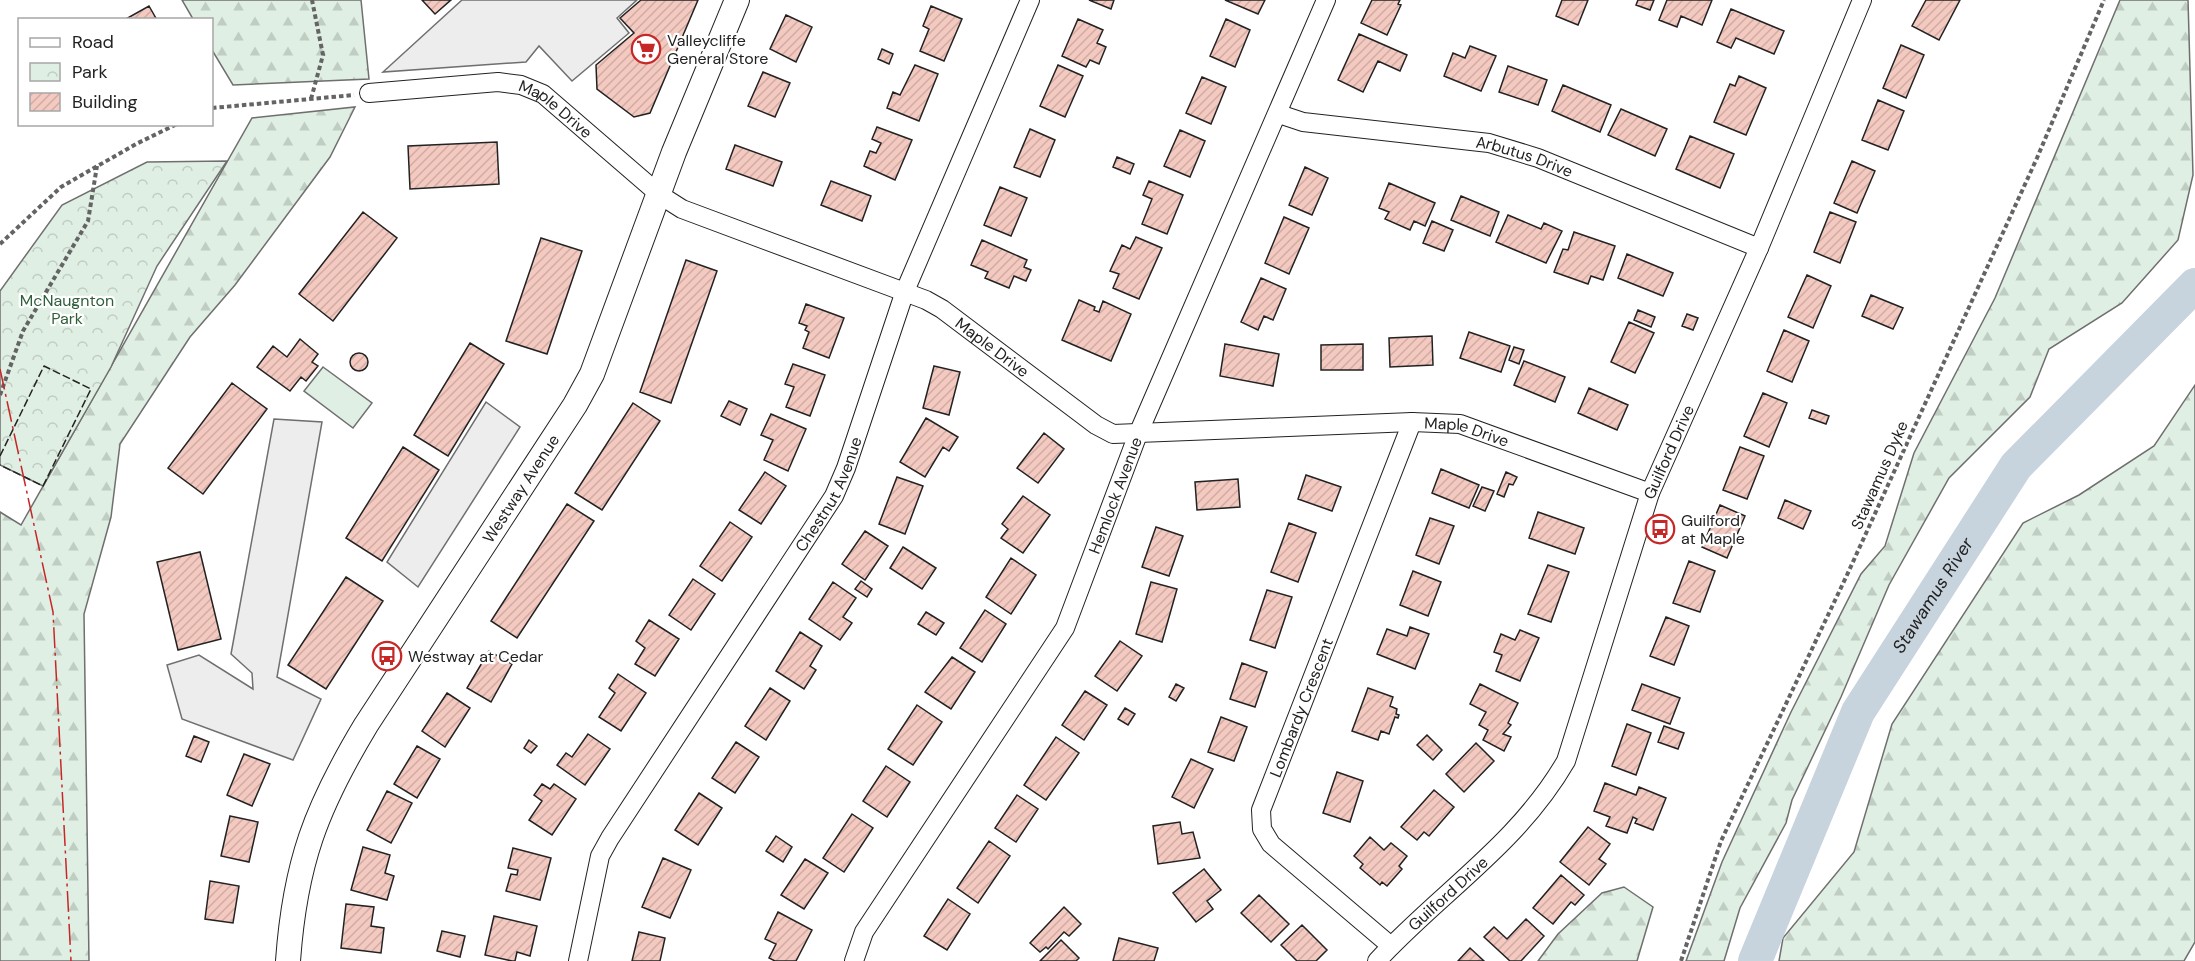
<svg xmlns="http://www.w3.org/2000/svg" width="2195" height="961" viewBox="0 0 2195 961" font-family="'DM Sans',sans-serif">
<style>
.green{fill:#e0efe3;stroke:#6f6f6f;stroke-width:1.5}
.forest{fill:url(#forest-firs);stroke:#6f6f6f;stroke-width:1.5}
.park{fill:url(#park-crowns);stroke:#6f6f6f;stroke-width:1.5}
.parking{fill:#ededed;stroke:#6f6f6f;stroke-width:1.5}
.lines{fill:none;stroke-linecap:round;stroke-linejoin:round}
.river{stroke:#c7d3dd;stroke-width:34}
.building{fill:url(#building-hatch);stroke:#222;stroke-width:1.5}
.street-casing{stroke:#222;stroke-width:20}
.secondary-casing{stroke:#222;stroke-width:26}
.path{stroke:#646464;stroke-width:4;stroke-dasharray:4.5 3;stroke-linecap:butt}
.street{stroke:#fff;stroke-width:18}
.secondary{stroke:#fff;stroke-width:24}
.fence{stroke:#222;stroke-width:1.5;stroke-dasharray:8 3;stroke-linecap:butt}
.power{stroke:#c62828;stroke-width:1.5;stroke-dasharray:21 4.5 3 4.5;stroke-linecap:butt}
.labels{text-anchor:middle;stroke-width:4.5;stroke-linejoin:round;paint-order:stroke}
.poi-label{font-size:16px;fill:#222;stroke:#fff;text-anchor:start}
.street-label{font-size:16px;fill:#222;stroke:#fff}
.park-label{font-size:16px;fill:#2f5e38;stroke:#fff}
.water-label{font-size:18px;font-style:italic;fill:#222;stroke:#fff}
</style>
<defs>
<pattern id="forest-firs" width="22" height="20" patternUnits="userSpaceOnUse" patternTransform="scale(1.5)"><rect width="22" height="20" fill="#e0efe3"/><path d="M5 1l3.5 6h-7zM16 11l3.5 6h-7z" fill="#c0cdc2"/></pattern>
<pattern id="park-crowns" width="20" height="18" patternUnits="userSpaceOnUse" patternTransform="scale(1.5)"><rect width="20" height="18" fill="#e0efe3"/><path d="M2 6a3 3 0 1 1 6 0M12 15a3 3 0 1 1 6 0" fill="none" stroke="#c0cdc2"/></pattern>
<pattern id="building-hatch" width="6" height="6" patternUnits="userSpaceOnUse" patternTransform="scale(1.5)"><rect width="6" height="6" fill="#f3c9c0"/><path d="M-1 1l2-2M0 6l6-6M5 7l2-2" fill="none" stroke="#d0aca5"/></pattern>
</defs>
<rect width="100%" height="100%" fill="#fff"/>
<path class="green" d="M323 367 372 403 353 428 304 391Z"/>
<path class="forest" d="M182 0H361L369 79 233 85 212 50V20L193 19Z
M2120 0H2188L2193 175 2178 240 2122 303 2049 349 2030 397 1949 478 1889 585 1841 697 1792 800 1786 823 1740 908 1724 961H1686L1722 862 1791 712 1861 574 1885 546 1914 453 1995 298Z
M355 107 330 157 235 285 190 337 120 444 111 517 84 614 89 961H0V512L21 525 252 118Z
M2195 385V942L2184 961H1779L1783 938 1854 852 1892 724 2023 523 2079 495 2154 446Z
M1624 887 1653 907 1637 961H1538L1558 934 1602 893Z"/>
<path class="park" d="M227 161 157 266 111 367 43 486 0 465V291L62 205 147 162Z"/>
<path class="parking" d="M462 0H637L617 18 629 33 572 81 539 46 526 62 383 72Z
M486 402 520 427 418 587 387 562Z
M274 419 322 422 277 677 321 699 293 760 182 719 167 665 199 655 253 689 252 673 231 654Z"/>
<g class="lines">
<path class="river" id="s1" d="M1755 961 1858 712 2016 466 2195 285"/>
</g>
<path class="building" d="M422 0H451L435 14Z
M641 0H698L650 113 634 117 597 89 596 65 634 33 620 18Z
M1089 0H1114L1111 9Z
M1225 0H1265L1258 14Z
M1372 0H1400L1398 4 1401 5 1387 35 1361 23Z
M1562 0H1588L1578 25 1556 16Z
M1638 0H1654L1650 10 1636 5Z
M1667 0H1712L1702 25 1681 16 1677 27 1659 20Z
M1926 0H1960L1939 40 1912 26Z
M149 6 157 20H124Z
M931 6 962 19 944 61 920 51 929 29 923 26Z
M1731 9 1784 31 1774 54 1736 38 1731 48 1717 42Z
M786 15 812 27 796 62 770 49Z
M1078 19 1103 30 1097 43 1106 47 1099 64 1090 60 1086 67 1062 56Z
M1226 19 1250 30 1235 67 1210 56Z
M1359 34 1407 55 1400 71 1378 61 1363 92 1338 80Z
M1901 45 1924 55 1906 98 1883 88Z
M1470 46 1496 56 1481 91 1444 76 1453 53 1465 58Z
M882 49 893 54 889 64 878 59Z
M915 65 938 74 919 121 887 108 893 92 900 95Z
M1058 65 1083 76 1065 117 1040 106Z
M1508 66 1547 80 1538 105 1499 92Z
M763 72 790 83 775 117 748 106Z
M1739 76 1766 88 1746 135 1714 122 1730 84 1735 86Z
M1202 77 1226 87 1211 124 1186 113Z
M1563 85 1611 105 1600 132 1552 111Z
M1878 100 1904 111 1888 150 1862 140Z
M1621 109 1667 129 1655 156 1608 135Z
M877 127 912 140 895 180 864 166 870 151 876 153 881 143 872 139Z
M1030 129 1055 140 1040 177 1014 167Z
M1180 130 1205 141 1190 177 1164 166Z
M1690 136 1734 154 1720 188 1676 169Z
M497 142 499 184 410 189 408 146Z
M735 145 782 162 773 186 726 169Z
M1117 157 1134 164 1130 174 1113 167Z
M1852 161 1875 171 1857 213 1834 203Z
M1305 167 1328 178 1312 215 1289 205Z
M831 181 871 196 862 221 821 205Z
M1149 181 1183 195 1167 234 1142 224 1152 199 1143 195Z
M1389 183 1435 203 1425 226 1414 221 1410 230 1385 219 1389 212 1379 208Z
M1000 187 1027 198 1011 236 984 225Z
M1461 196 1499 212 1490 236 1451 220Z
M363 212 397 238 333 321 299 294Z
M1830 212 1856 222 1840 263 1814 252Z
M1508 215 1541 229 1544 223 1562 231 1546 263 1496 242Z
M1284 217 1309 228 1289 274 1265 263Z
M1432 221 1453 230 1444 251 1423 243Z
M1574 232 1615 246 1603 280 1591 276 1588 284 1554 272 1563 249 1568 250Z
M1136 237 1162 248 1139 299 1113 288 1119 274 1110 271 1122 245 1130 249Z
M541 238 582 251 547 354 506 341Z
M982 240 1027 260 1024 267 1031 270 1026 281 1014 276 1009 288 985 278 988 272 971 265Z
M1627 254 1673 273 1663 296 1618 278Z
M686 260 717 271 671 403 640 392Z
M1807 275 1831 286 1813 328 1788 317Z
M1261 278 1286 289 1273 320 1264 316 1258 330 1241 322Z
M1871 295 1903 308 1893 329 1862 316Z
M1079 300 1095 307 1094 310 1099 312 1103 301 1131 314 1111 361 1062 340Z
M806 304 844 318 829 358 803 348 809 332 805 330 807 326 799 323Z
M1638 310 1655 317 1651 327 1634 320Z
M1687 314 1698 318 1693 330 1682 326Z
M1629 322 1654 333 1635 373 1611 362Z
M1784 330 1809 341 1792 382 1767 371Z
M1469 332 1510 346 1501 372 1460 358Z
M1432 336 1433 365 1390 367 1389 338Z
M300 339 318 354 312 362 318 366 306 381 301 377 290 391 257 367 273 346 287 357Z
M470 343 504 364 448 456 414 435Z
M1225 344 1279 354 1273 386 1220 376Z
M1363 344V370H1321V345Z
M1514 347 1524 350 1519 364 1509 360Z
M350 362a9 9 0 1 1 18 0a9 9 0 1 1-18 0Z
M1524 361 1565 377 1555 402 1514 385Z
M793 364 825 375 810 416 786 407 794 387 785 384Z
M934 366 960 372 949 415 923 408Z
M232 383 267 409 203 494 168 468Z
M1589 388 1628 405 1617 430 1578 413Z
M1763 393 1787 403 1769 447 1744 436Z
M729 401 747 409 740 425 721 416Z
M633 403 660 421 602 510 575 493Z
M1812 410 1829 416 1826 424 1809 418Z
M771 414 806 429 788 471 764 460 773 440 761 435Z
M926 418 958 437 949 451 943 447 925 477 900 462Z
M1044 433 1064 449 1038 483 1017 468Z
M403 447 439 470 382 561 346 538Z
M1740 447 1764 456 1747 499 1723 490Z
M1441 469 1479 485 1469 508 1432 493Z
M765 472 786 486 761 524 739 510Z
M1506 472 1517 477 1513 485 1509 484 1504 497 1497 494Z
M1306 475 1341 487 1332 511 1298 499Z
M897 477 923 486 905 534 879 524Z
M1238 479 1240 507 1197 510 1195 482Z
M1482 487 1494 491 1485 511 1473 506Z
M1023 496 1050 515 1023 553 1001 538 1008 529 1002 524Z
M1785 500 1811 511 1803 529 1778 518Z
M567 504 594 521 517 638 491 621Z
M1720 505 1745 516 1727 558 1702 547Z
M1538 512 1584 528 1575 554 1529 538Z
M1430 518 1454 526 1439 564 1416 555Z
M730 522 752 537 722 581 700 566Z
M1289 523 1316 533 1298 582 1271 572Z
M1156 527 1183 536 1169 576 1142 567Z
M865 531 888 546 865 580 842 564Z
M903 547 936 568 922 589 890 568Z
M200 552 221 639 178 650 157 562Z
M1011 558 1036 575 1011 614 986 597Z
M1689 561 1715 571 1700 612 1673 603Z
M1548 565 1569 572 1551 622 1528 614Z
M1413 571 1441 582 1428 616 1400 605Z
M346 577 383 601 326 689 288 665Z
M693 579 715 594 691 630 669 615Z
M861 581 872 589 867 597 855 589Z
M833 582 856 598 843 617 852 623 840 640 809 619Z
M1151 582 1177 589 1162 642 1136 634Z
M1267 590 1292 597 1275 648 1250 640Z
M985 610 1006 624 982 662 960 648Z
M926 612 944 623 936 635 918 624Z
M1666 617 1689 626 1674 665 1650 656Z
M649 620 679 639 655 676 635 664 645 648 636 641Z
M1410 627 1429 634 1415 669 1377 654 1387 629 1407 636Z
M1520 630 1539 638 1520 681 1496 671 1502 655 1494 652 1501 634 1515 640Z
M800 632 822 646 810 666 816 670 804 689 776 671Z
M1120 641 1142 656 1117 691 1095 676Z
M489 651 512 664 491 702 467 688Z
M952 657 975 672 951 709 925 692Z
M1242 663 1267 672 1255 707 1230 699Z
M618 674 646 693 621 731 599 717 615 693 609 688Z
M1176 684 1184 688 1176 701 1169 697Z
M1480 684 1518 703 1508 723 1511 725 1503 734 1511 737 1504 751 1483 740 1488 730 1479 725 1486 712 1470 704Z
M1642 684 1680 698 1670 724 1632 710Z
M770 688 790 701 766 740 745 726Z
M1368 688 1393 697 1390 706 1397 709 1396 714 1399 715 1398 718 1395 717 1389 734 1381 731 1378 740 1352 731Z
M1085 691 1107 705 1084 740 1062 725Z
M447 693 470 708 445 747 422 731Z
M917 705 942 722 913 765 888 749Z
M1125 708 1135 714 1128 725 1118 719Z
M1221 717 1247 727 1234 761 1208 752Z
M1627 724 1651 733 1636 775 1612 766Z
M1664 726 1684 733 1678 749 1658 742Z
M588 734 610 749 585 785 557 765 566 753 572 757Z
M1427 735 1442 750 1433 760 1417 745Z
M194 736 209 742 201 762 186 756Z
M1056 737 1079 753 1046 800 1024 785Z
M529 740 537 746 531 753 524 748Z
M736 742 759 757 735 793 712 778Z
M1476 743 1494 761 1464 792 1446 774Z
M417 746 440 759 417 798 394 784Z
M244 754 270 764 252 806 227 795Z
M1191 759 1213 769 1194 808 1172 797Z
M886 766 910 782 887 817 863 801Z
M1337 772 1363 781 1350 822 1323 813Z
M1605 783 1636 795 1639 787 1666 798 1653 830 1635 823 1637 819 1633 817 1627 833 1606 826 1610 817 1594 811Z
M542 784 550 789 554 784 576 799 552 835 529 820 542 801 534 795Z
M1434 790 1454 807 1429 836 1424 832 1417 840 1401 827Z
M387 791 412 803 391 843 367 830Z
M699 793 722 808 698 845 675 830Z
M1017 795 1038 809 1016 842 995 828Z
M852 814 873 828 844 872 823 858Z
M230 816 258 822 249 862 221 856Z
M1180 822 1182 834 1193 832 1200 858 1158 864 1153 826Z
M1588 827 1610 844 1599 859 1606 864 1589 885 1560 862Z
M776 836 792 847 783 862 766 851Z
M1370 837 1384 850 1391 843 1407 856 1399 866 1402 869 1387 886 1382 882 1380 885 1360 868 1363 864 1354 856Z
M989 841 1010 856 978 903 957 888Z
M363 847 390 855 385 873 394 876 387 900 351 890Z
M513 848 551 858 540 900 506 891 511 874 517 875 518 870 508 868Z
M663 858 691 870 670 918 642 907Z
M805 859 828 873 804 909 781 895Z
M805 859 828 873 804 909 781 895Z
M1204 869 1221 890 1207 901 1213 909 1196 922 1173 893Z
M1561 875 1584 895 1575 905 1571 902 1553 924 1533 908Z
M210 881 239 886 233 923 205 919Z
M1259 895 1289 924 1271 942 1241 913Z
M948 899 970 914 947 950 924 936Z
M346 904 374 907 371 926 384 928 381 953 341 948Z
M1064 907 1081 924 1069 936 1064 932 1048 949 1046 947 1040 952 1030 943Z
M778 912 812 930 796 961H775L769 958 776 944 765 939Z
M494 916 537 926 530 956 517 952 515 961H512L485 955Z
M1526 919 1544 936 1521 961H1510L1484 937 1494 927 1507 939Z
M1302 925 1327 950 1316 961H1297L1281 945Z
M442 931 465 936 460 957 437 951Z
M639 932 665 938 660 961H632Z
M1119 938 1158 948 1154 961H1113Z
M1061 940 1079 958 1076 961H1040Z
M1470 948 1484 961H1458Z"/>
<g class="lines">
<g class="street-casing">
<g id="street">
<path id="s2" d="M369 93 498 82 521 85 543 94 660 195 682 209 926 300 942 309 1096 425 1113 434 1412 422 1460 424 1650 493"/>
<path id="s3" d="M1279 114 1303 122 1489 143 1538 158 1759 248"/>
<path id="s4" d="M1391 946 1271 844 1262 829 1261 810 1412 422"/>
<path id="s5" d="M578 961 600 856 610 838 834 496 846 468 905 291 1030 0"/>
<path id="s6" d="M854 961 864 932 1065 628 1138 434 1326 0"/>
<path id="s7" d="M1377 961C1441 892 1518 844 1566 761L1650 493 1759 248 1862 0"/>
</g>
</g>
<g class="secondary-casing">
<g id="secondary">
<path id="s8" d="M288 961C295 863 316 808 366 725L575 405 592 374 674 152 737 0"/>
</g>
</g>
<path class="path" d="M311 99 323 55 312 0
M212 108 354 95
M0 244 61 187 136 144 177 124
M0 395 23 331 88 221 97 166
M1681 961 1721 841 1847 575 2037 158 2104 0"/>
<use href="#street" class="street"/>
<use href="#secondary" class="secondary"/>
<path class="fence" d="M0 456 44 366 91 389 43 486 0 465"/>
<path class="power" d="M0 369 53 612 71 961"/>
</g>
<defs>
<g id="supermarket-ring" transform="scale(1.5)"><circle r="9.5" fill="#fff" stroke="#c62828" stroke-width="1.5"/><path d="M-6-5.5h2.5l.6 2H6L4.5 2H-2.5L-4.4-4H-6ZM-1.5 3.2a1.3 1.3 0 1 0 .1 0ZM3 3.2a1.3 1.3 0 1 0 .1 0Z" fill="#c62828"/></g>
<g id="bus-ring" transform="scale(1.5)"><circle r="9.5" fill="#fff" stroke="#c62828" stroke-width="1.5"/><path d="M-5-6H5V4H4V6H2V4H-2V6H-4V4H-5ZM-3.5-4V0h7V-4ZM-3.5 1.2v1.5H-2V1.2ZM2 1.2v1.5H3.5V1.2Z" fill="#c62828"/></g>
</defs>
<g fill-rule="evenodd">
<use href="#supermarket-ring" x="646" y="49"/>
<use href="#bus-ring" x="1660" y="529"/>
<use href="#bus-ring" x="387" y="656"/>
</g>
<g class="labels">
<g class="poi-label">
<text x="667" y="46">Valleycliffe<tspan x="667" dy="18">General Store</tspan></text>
<text x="1681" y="526">Guilford<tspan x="1681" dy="18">at Maple</tspan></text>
<text x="408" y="662">Westway at Cedar</text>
</g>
<g class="street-label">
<text dy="6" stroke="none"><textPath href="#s2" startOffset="195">Maple Drive</textPath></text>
<text dy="6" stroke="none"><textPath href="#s3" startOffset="250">Arbutus Drive</textPath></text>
<text dy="6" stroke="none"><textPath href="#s2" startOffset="699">Maple Drive</textPath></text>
<text dy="6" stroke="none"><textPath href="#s2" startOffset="1203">Maple Drive</textPath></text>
<text dy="6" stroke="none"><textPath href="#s7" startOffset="602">Guilford Drive</textPath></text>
<text transform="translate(1879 475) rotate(-66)" y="6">Stawamus Dyke</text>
<text dy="6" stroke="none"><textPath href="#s8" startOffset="534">Westway Avenue</textPath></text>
<text dy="6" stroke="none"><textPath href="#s5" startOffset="536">Chestnut Avenue</textPath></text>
<text dy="6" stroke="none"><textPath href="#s6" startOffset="537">Hemlock Avenue</textPath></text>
<text dy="6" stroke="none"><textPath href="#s4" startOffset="304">Lombardy Crescent</textPath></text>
<text dy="6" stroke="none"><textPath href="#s7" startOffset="98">Guilford Drive</textPath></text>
</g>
<g class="park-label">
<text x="67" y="306">McNaugnton<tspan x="67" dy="18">Park</tspan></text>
</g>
<g class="water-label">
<text dy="6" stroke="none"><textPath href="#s1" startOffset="408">Stawamus River</textPath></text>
</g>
</g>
<rect x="18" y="18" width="195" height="108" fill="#ffffff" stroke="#a7a7a7" stroke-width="1.5"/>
<rect x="30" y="38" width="30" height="9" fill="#ffffff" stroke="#a7a7a7" stroke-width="1.5"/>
<text x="72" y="48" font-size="18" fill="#222222">Road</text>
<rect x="30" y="63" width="30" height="18" fill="url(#park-crowns)" stroke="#a7a7a7" stroke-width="1.5"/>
<text x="72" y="78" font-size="18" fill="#222222">Park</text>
<rect x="30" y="93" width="30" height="18" fill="url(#building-hatch)" stroke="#a7a7a7" stroke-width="1.5"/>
<text x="72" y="108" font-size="18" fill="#222222">Building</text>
</svg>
